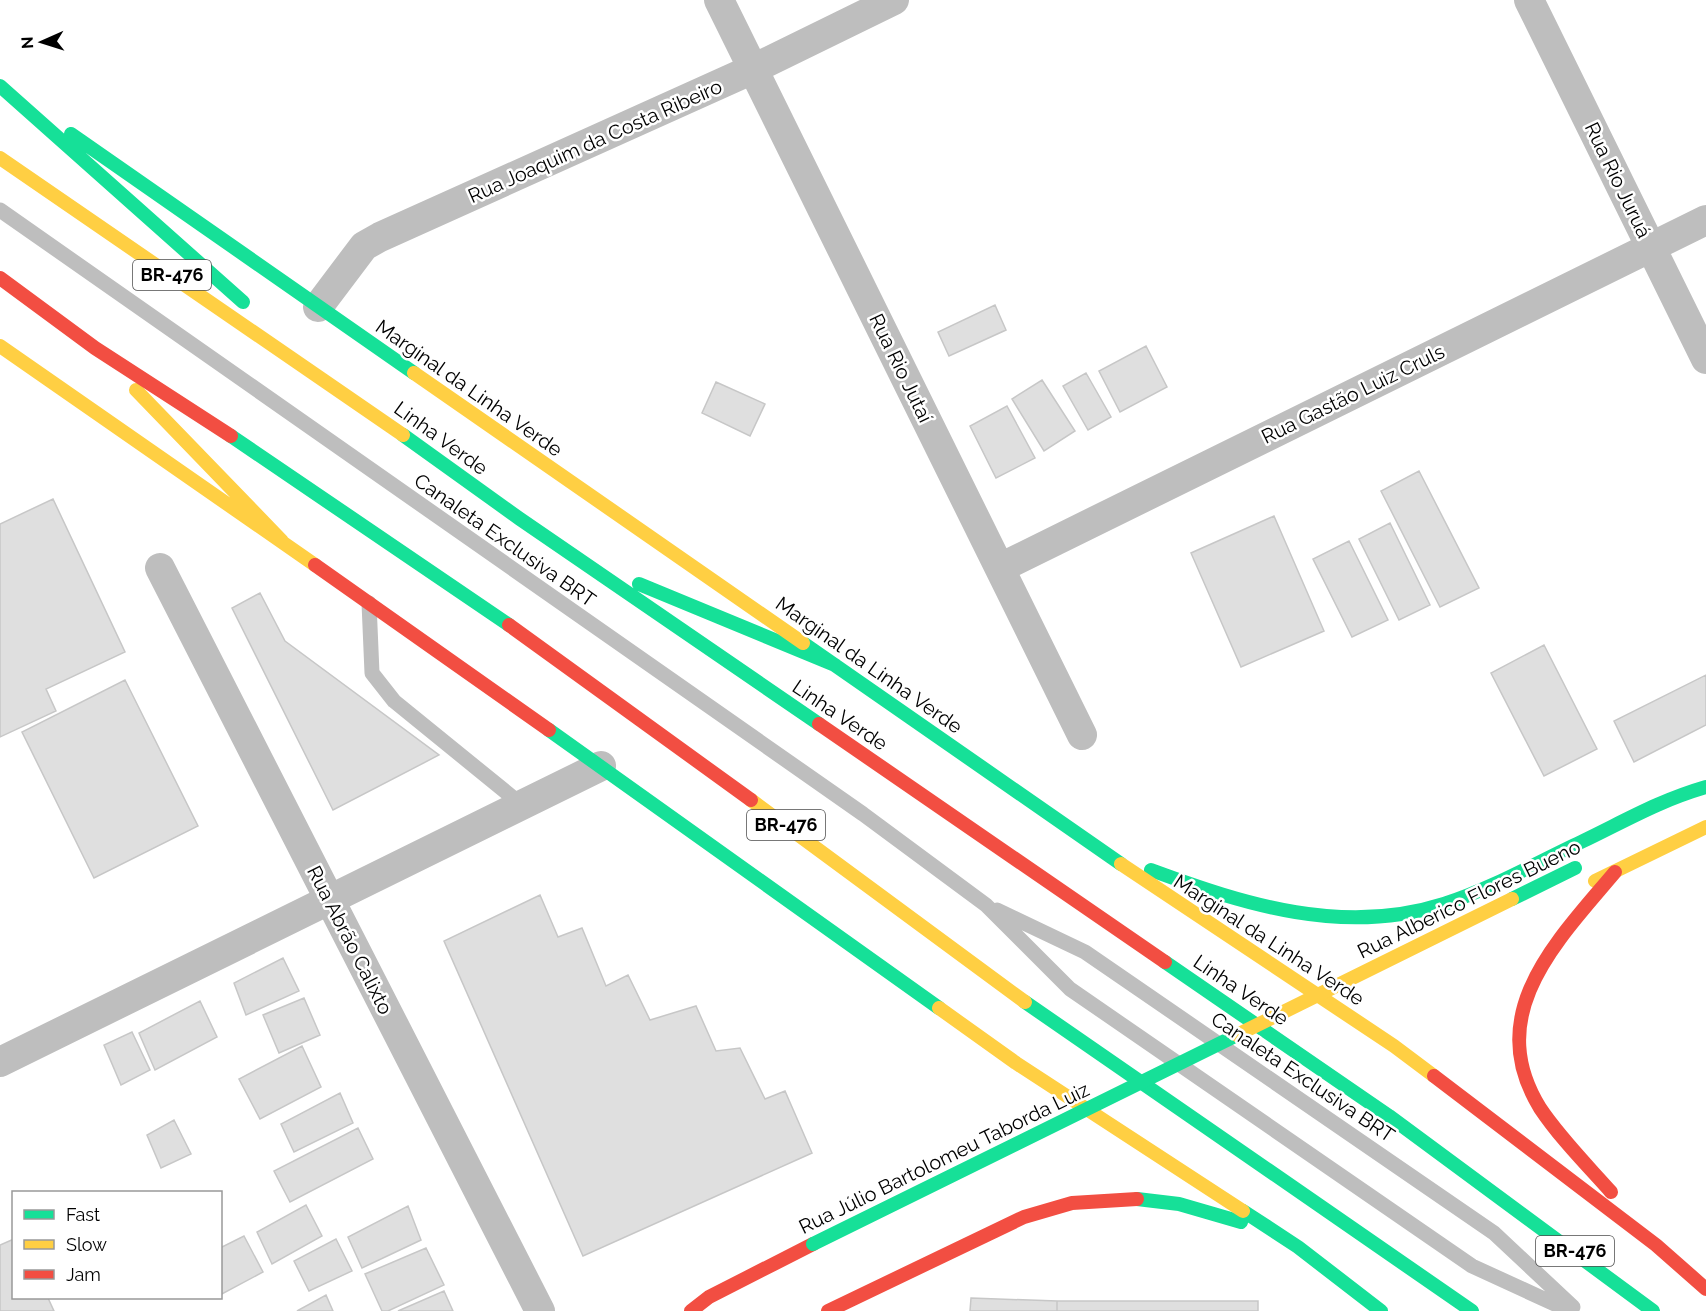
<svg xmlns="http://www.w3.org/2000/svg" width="1706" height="1311" viewBox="0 0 1706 1311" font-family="Raleway,sans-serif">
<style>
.building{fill:#dfdfdf;stroke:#c7c7c7;stroke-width:1.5}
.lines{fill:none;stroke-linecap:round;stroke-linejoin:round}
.lane{stroke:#bebebe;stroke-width:15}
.street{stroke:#bebebe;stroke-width:30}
.fast{stroke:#16e098;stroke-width:14}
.slow{stroke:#ffcf43;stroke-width:14}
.jam{stroke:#f24e42;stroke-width:14}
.fast-bridge{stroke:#16e098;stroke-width:14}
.slow-bridge{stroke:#ffcf43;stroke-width:14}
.labels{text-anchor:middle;stroke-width:5;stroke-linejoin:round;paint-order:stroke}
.shield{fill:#fff;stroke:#4c4c4c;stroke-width:1.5}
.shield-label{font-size:18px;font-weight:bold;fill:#000}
.street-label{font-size:20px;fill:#000;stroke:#fff}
</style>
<rect width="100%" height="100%" fill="#fff"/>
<path class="building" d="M995 305 1006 330 949 356 938 332Z
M1146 346 1167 387 1120 412 1099 371Z
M1086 373 1111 417 1088 430 1063 386Z
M1042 380 1075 431 1044 451 1012 399Z
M716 382 765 404 750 436 702 413Z
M1007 406 1035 458 996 478 970 426Z
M1419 471 1479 588 1440 607 1381 491Z
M53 499 125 652 46 689 56 711 0 737V524Z
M1274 516 1324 631 1241 667 1191 553Z
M1390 523 1430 605 1399 620 1359 539Z
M1349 541 1388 620 1352 637 1313 559Z
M260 593 285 641 439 755 333 810 232 608Z
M1544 645 1597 749 1544 776 1491 673Z
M1706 675V725L1634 762 1614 721Z
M125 680 198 826 94 878 22 732Z
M540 895 558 937 582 928 606 986 628 975 650 1020 696 1006 716 1051 740 1048 765 1099 785 1091 812 1153 583 1256 444 941Z
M283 958 299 991 246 1015 234 983Z
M304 998 320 1035 279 1053 263 1015Z
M200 1001 217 1037 155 1070 139 1033Z
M132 1032 150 1070 121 1085 104 1045Z
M302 1046 321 1087 260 1119 239 1079Z
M340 1093 353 1123 294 1152 281 1124Z
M174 1120 191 1154 161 1168 147 1135Z
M358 1128 373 1159 290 1202 274 1171Z
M306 1205 322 1236 272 1264 257 1232Z
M408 1206 421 1240 362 1268 348 1237Z
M244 1236 263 1272 220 1295V1248Z
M14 1239V1298H48L54 1311H0V1245Z
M336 1239 352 1271 309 1291 294 1261Z
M426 1248 444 1285 388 1311H382L365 1274Z
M444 1291 453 1311H398Z
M326 1295 333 1311H297Z
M971 1298 1057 1301V1311H970Z
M1057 1301H1258V1311H1057Z"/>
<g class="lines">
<path class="lane" d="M0 210 863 814 986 905 1070 989 1472 1266 1570 1311
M369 603 372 673 394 701 522 805
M997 910 1085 952 1494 1233 1573 1307"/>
<path class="street" d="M719 0 1082 735
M1529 0 1706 359
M318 307 364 246 380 237 753 69 894 0
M160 568 540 1311
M1000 568 1706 220
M0 1062 601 766"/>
<path class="fast" d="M0 86 243 302
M71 134 414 373
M403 435 520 519 819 724
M231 436 509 625
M639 584 835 665
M803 643 1121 864
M549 730 939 1008
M1151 870C1246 905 1344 936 1444 904 1491 889 1536 863 1581 842 1625 821 1658 801 1706 787
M1512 899 1575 868
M1165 962 1389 1116 1653 1311
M1025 1002 1472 1311
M1137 1199 1179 1204 1241 1222
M1243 1211 1298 1247 1381 1311"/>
<path class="slow" d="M0 158 403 435
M0 346 315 565
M414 373 803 643
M136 390 282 541
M751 800 1025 1002
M1121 864 1394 1046 1434 1076
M1595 881 1706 827
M939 1008 1016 1063 1243 1211"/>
<path class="jam" d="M0 278 95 348 231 436
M315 565 549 730
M509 625 751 800
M819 724 1165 962
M1434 1076 1656 1245 1706 1289
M1611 1192C1587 1165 1560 1138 1540 1108 1482 1014 1557 941 1615 872
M691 1311 709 1297 813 1244
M828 1311 1024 1217 1072 1203 1137 1199"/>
<path class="fast-bridge" d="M813 1244 1237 1035"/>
<path class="slow-bridge" d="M1237 1035 1512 899"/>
</g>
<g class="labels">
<g class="shield">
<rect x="133" y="260" width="78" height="30" rx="4.5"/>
<rect x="747" y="810" width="78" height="30" rx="4.5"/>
<rect x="1536" y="1236" width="78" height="30" rx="4.5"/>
</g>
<g class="shield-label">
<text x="172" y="281">BR-476</text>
<text x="786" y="831">BR-476</text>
<text x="1575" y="1257">BR-476</text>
</g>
<g class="street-label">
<text transform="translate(595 141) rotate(-24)" y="7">Rua Joaquim da Costa Ribeiro</text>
<text transform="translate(1618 180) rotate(64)" y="7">Rua Rio Juruá</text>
<text transform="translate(901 368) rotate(64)" y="7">Rua Rio Jutaí</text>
<text transform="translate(469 388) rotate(35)" y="7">Marginal da Linha Verde</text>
<text transform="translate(1353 394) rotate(-26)" y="7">Rua Gastão Luiz Cruls</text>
<text transform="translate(441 438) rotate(36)" y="7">Linha Verde</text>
<text transform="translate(505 540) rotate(35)" y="7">Canaleta Exclusiva BRT</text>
<text transform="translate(869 665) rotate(35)" y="7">Marginal da Linha Verde</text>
<text transform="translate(840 715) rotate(34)" y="7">Linha Verde</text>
<text transform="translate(1469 899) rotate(-26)" y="7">Rua Alberico Flores Bueno</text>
<text transform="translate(350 940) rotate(63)" y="7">Rua Abrão Calixto</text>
<text transform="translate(1269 940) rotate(33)" y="7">Marginal da Linha Verde</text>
<text transform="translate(1241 990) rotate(34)" y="7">Linha Verde</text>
<text transform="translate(1303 1077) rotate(34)" y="7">Canaleta Exclusiva BRT</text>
<text transform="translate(944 1158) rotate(-26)" y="7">Rua Júlio Bartolomeu Taborda Luiz</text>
</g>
</g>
<rect x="12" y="1191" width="210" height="108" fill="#ffffff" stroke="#999999" stroke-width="1.5"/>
<rect x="24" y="1210" width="30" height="9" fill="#16e098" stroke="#999999" stroke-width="1.5"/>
<text x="66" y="1221" font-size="18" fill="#000000">Fast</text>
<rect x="24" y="1240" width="30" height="9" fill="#ffcf43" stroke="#999999" stroke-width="1.5"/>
<text x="66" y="1251" font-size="18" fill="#000000">Slow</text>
<rect x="24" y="1270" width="30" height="9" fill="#f24e42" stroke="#999999" stroke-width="1.5"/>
<text x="66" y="1281" font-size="18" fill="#000000">Jam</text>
<g transform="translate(42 42) rotate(267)" stroke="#ffffff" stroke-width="4.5" paint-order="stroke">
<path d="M0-4.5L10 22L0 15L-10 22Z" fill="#000000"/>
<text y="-9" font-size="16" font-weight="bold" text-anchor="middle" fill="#000000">N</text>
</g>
</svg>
